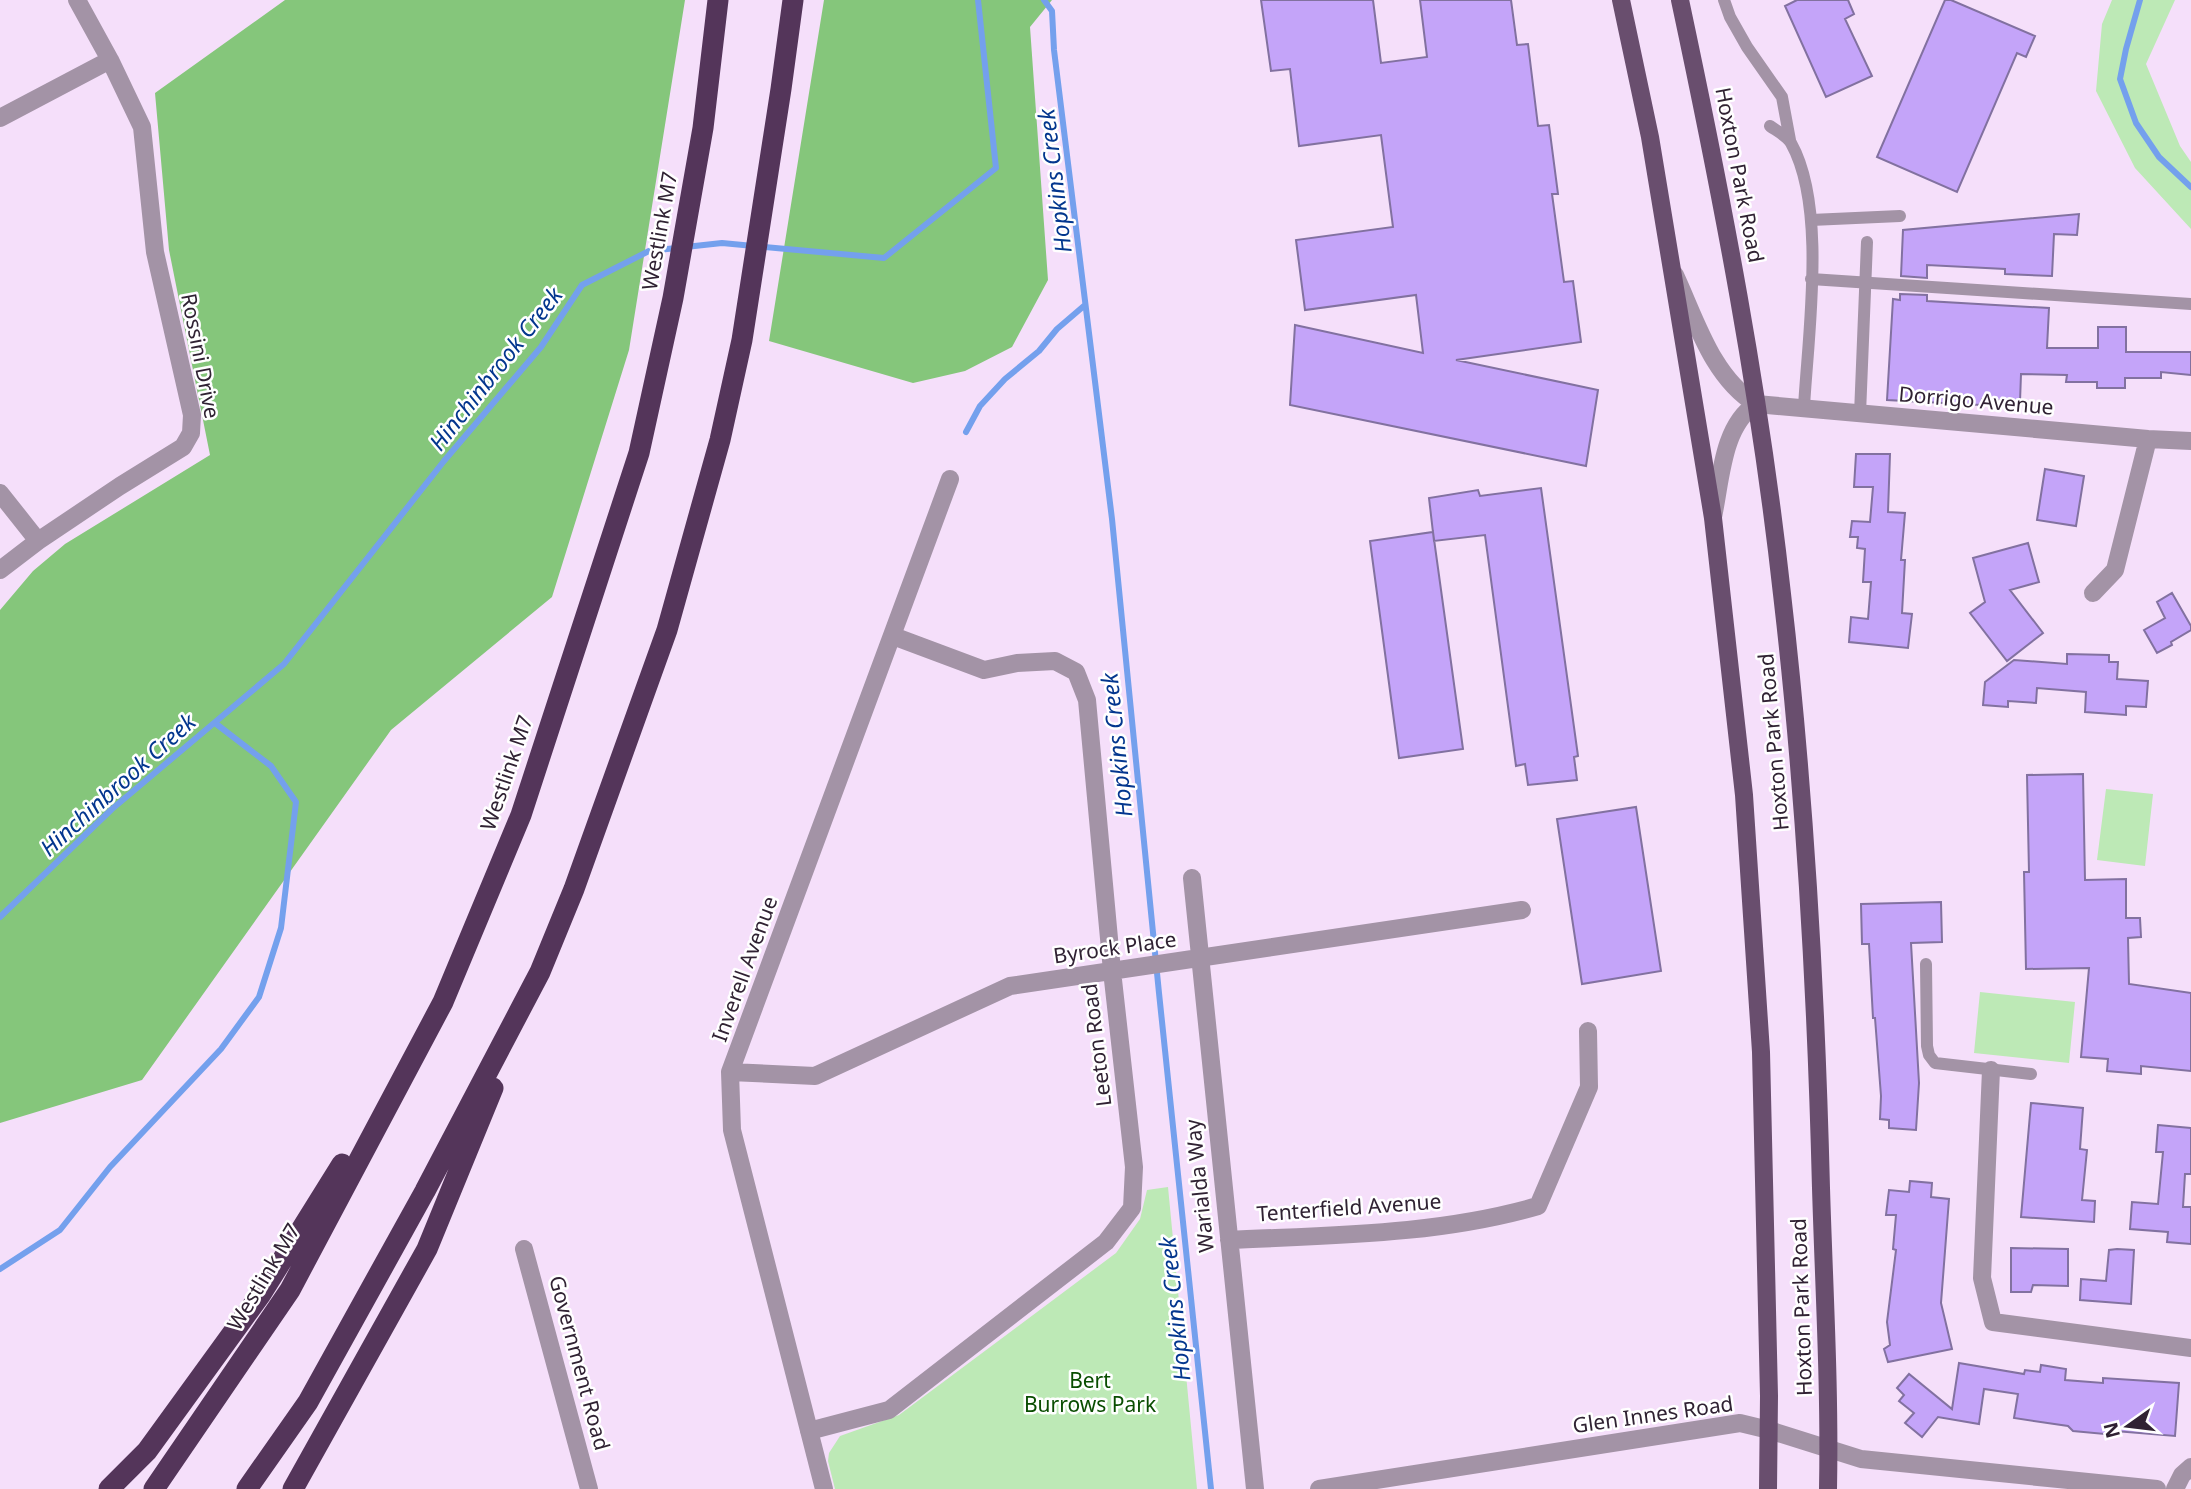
<svg xmlns="http://www.w3.org/2000/svg" width="2191" height="1489" viewBox="0 0 2191 1489" font-family="'Noto Sans',sans-serif">
<style>
.green{fill:#bde9b6}
.forest{fill:#85c67b}
.lines{fill:none;stroke-linecap:round;stroke-linejoin:round}
.stream{stroke:#74a0ed;stroke-width:6}
.building{fill:#c4a4f9;stroke:#8271a0;stroke-width:2}
.service{stroke:#a393a6;stroke-width:12}
.minor{stroke:#a393a6;stroke-width:18}
.tertiary{stroke:#a393a6;stroke-width:18}
.primary{stroke:#694e6e;stroke-width:18}
.motorway{stroke:#54355a;stroke-width:21}
.labels{text-anchor:middle;stroke-width:5;stroke-linejoin:round;paint-order:stroke}
.street-label{font-size:21px;fill:#302233;stroke:#fff}
.park-label{font-size:21px;fill:#094d00;stroke:#fff}
.water-label{font-size:23px;font-style:italic;fill:#03368e;stroke:#fff}
</style>
<rect width="100%" height="100%" fill="#f5dffa"/>
<path class="green" d="M2112 0H2175L2146 64 2180 146 2191 162V229L2135 168 2096 91 2102 24Z
M2106 789 2153 794 2145 866 2097 860Z
M1980 992 2075 1002 2069 1063 1974 1053Z
M1168 1187 1197 1489H835L828 1461 829 1453 840 1436 899 1415 1116 1253 1140 1219 1147 1190Z"/>
<path class="forest" d="M285 0H685L629 350 552 597 391 730 142 1080 0 1123V610L33 571 65 544 210 455 169 250 155 93Z
M824 0H1052L1030 27 1048 280 1012 347 965 371 913 383 769 341Z"/>
<g class="lines">
<path class="stream" d="M1044 0 1052 11 1054 50 1112 519 1159 993 1211 1489
M2140 0 2126 49 2120 79 2136 123 2159 157 2191 187
M966 432 980 406 1005 379 1039 351 1057 329 1085 305
M0 917 112 809 284 664 444 461 541 347 582 285 649 251 722 243 884 258 996 168 978 0
M0 1269 60 1230 110 1167 221 1049 259 997 281 928 296 802 271 766 215 723"/>
</g>
<path class="building" d="M1261 0H1373L1381 63 1427 57 1420 0H1511L1517 45 1528 44 1538 126 1549 125 1558 194H1552L1564 282 1573 281 1581 342 1456 360 1598 390 1586 466 1290 405 1295 325 1423 353 1416 295 1305 310 1296 240 1393 227 1381 135 1299 146 1290 69 1271 71Z
M1797 0H1848L1854 14 1845 19 1872 76 1826 97 1785 6Z
M1945 0H1951L2035 36 2026 57 2017 53 1957 192 1877 157Z
M2079 214 2077 235 2054 234 2052 276 2005 274V269L1927 265V278L1901 276 1903 230Z
M1900 294 1927 295V301L2049 308 2047 348H2098V327H2126V352H2191V375L2161 372V378H2125V388H2097V382H2066L2067 375 2021 374 2020 402 1982 399 1981 405 1887 400 1893 299 1900 300Z
M1856 454H1890L1888 512 1905 513 1901 560H1905L1902 613 1912 614 1908 648 1849 642 1851 617 1868 619 1871 582H1863L1865 549 1857 548 1858 537H1850L1852 521 1870 522 1873 487H1854Z
M2045 469 2084 476 2076 526 2037 520Z
M1541 488 1578 756 1574 757 1577 780 1528 785 1525 764 1516 766 1485 535 1434 541 1429 498 1478 490 1480 496Z
M1433 532 1463 749 1399 758 1370 541Z
M2028 543 2039 582 2010 590 2043 633 2007 661 1970 613 1985 602 1973 558Z
M2172 593 2191 626V630L2171 642 2172 645 2157 653 2144 630 2165 618 2157 602Z
M2067 654 2109 655V662H2118L2117 679 2148 681 2146 707 2126 706V715L2085 712 2086 692 2037 688 2036 703 2008 701V707L1983 705 1985 682 2014 660 2067 664Z
M2083 774 2085 880 2126 879V918H2140L2141 937 2128 938 2129 984 2191 993V1071L2141 1066V1074L2107 1071 2108 1059 2081 1057 2089 968 2026 969 2024 872H2029L2027 775Z
M1636 807 1661 971 1582 984 1557 819Z
M1941 902 1942 942 1911 943 1919 1083 1916 1130 1889 1128V1120L1880 1119 1881 1096 1875 1018H1873L1869 944H1862L1861 904Z
M2031 1103 2083 1108 2080 1149 2087 1150 2082 1200 2095 1201 2094 1222 2021 1217Z
M2158 1125 2191 1128V1174H2185L2183 1207H2191V1244L2167 1242 2168 1232 2130 1229 2132 1202 2158 1204 2163 1152H2156Z
M1910 1181 1932 1183 1931 1197 1949 1199 1941 1303 1952 1349 1888 1362 1884 1349 1890 1345 1887 1322 1896 1250 1893 1249 1896 1215H1886L1889 1190 1909 1192Z
M2011 1248 2068 1249V1286L2033 1285 2031 1292H2011Z
M2117 1249 2134 1250 2131 1304 2080 1300 2081 1279 2106 1281 2109 1250Z
M1959 1363 2024 1374 2025 1370 2040 1372 2041 1365 2066 1369 2065 1380 2103 1383V1378L2179 1383 2175 1436 2115 1431V1435L2073 1431 2068 1426 2014 1418 2018 1394 1984 1389 1979 1424 1938 1417 1922 1437 1905 1423 1914 1413 1899 1401 1904 1395 1897 1388 1909 1374 1952 1409Z"/>
<g class="lines">
<path class="service" d="M1724 0 1730 17 1747 47 1782 97 1790 140
M1770 126C1777 131 1787 136 1791 143 1827 207 1808 334 1804 407
M1811 220 1900 216
M1811 279 2191 304
M1860 414 1867 242
M1926 964 1927 1046 1929 1055 1935 1063 2031 1074"/>
<path class="minor" d="M0 118 110 60
M1675 275C1696 320 1712 377 1756 404L2148 439 2191 441
M0 493 38 541
M1713 517C1721 480 1722 426 1756 404
M0 570 38 541 120 486 183 447 191 433 192 415 155 252 142 127 110 60 77 0
M2093 593 2115 570 2148 439
M1192 878 1255 1489
M1991 1070 1982 1278 1993 1322 2191 1348
M730 1072 815 1076 1010 986 1522 910
M1229 1240C1332 1235 1438 1235 1538 1206L1589 1087 1588 1031
M524 1249 589 1489
M809 1431 889 1410 1106 1242 1132 1208 1134 1167 1112 971 1087 700 1076 672 1055 661 1017 663 984 670 893 636
M824 1489 732 1130 730 1072 950 479
M1319 1489 1740 1423 1769 1430"/>
<path class="tertiary" d="M1769 1430 1861 1459 2157 1489
M2175 1489 2182 1475 2191 1467"/>
<path class="primary" d="M1621 0 1650 137 1713 518 1744 795 1761 1052 1769 1396 1768 1489
M1680 0C1722 197 1760 394 1782 594 1805 791 1816 989 1821 1188 1824 1288 1830 1389 1828 1489"/>
<path class="motorway" d="M109 1489 147 1451 261 1294 342 1164
M154 1489 290 1290 443 1002 521 815 639 453 673 298 703 128 718 0
M247 1489 308 1402 425 1191 540 972 574 889 667 630 720 440 742 340 781 89 793 0
M293 1489 427 1249 493 1088"/>
</g>
<g class="labels">
<g class="street-label">
<text transform="translate(1739 175) rotate(79)" y="7">Hoxton Park Road</text>
<text transform="translate(660 231) rotate(-80)" y="7">Westlink M7</text>
<text transform="translate(200 356) rotate(79)" y="7">Rossini Drive</text>
<text transform="translate(1976 401) rotate(5)" y="7">Dorrigo Avenue</text>
<text transform="translate(1774 742) rotate(-95)" y="7">Hoxton Park Road</text>
<text transform="translate(507 773) rotate(-71)" y="7">Westlink M7</text>
<text transform="translate(1115 948) rotate(-8)" y="7">Byrock Place</text>
<text transform="translate(745 969) rotate(-70)" y="7">Inverell Avenue</text>
<text transform="translate(1097 1045) rotate(-97)" y="7">Leeton Road</text>
<text transform="translate(1200 1186) rotate(-96)" y="7">Warialda Way</text>
<text transform="translate(1349 1208) rotate(-4)" y="7">Tenterfield Avenue</text>
<text transform="translate(264 1277) rotate(-59)" y="7">Westlink M7</text>
<text transform="translate(1802 1307) rotate(-92)" y="7">Hoxton Park Road</text>
<text transform="translate(579 1363) rotate(75)" y="7">Government Road</text>
<text transform="translate(1653 1415) rotate(-8)" y="7">Glen Innes Road</text>
</g>
<g class="park-label">
<text x="1090" y="1388">Bert<tspan x="1090" dy="24">Burrows Park</tspan></text>
</g>
<g class="water-label">
<text transform="translate(1055 181) rotate(-97)" y="8">Hopkins Creek</text>
<text transform="translate(496 369) rotate(-52)" y="8">Hinchinbrook Creek</text>
<text transform="translate(1117 745) rotate(-96)" y="8">Hopkins Creek</text>
<text transform="translate(118 785) rotate(-42)" y="8">Hinchinbrook Creek</text>
<text transform="translate(1175 1309) rotate(-96)" y="8">Hopkins Creek</text>
</g>
</g>
<g transform="translate(2128 1426) rotate(256)" stroke="#ffffff" stroke-width="5" paint-order="stroke">
<path d="M0-5L12 26L0 18L-12 26Z" fill="#302233"/>
<text y="-10" font-size="19" font-weight="bold" text-anchor="middle" fill="#302233">N</text>
</g>
</svg>
